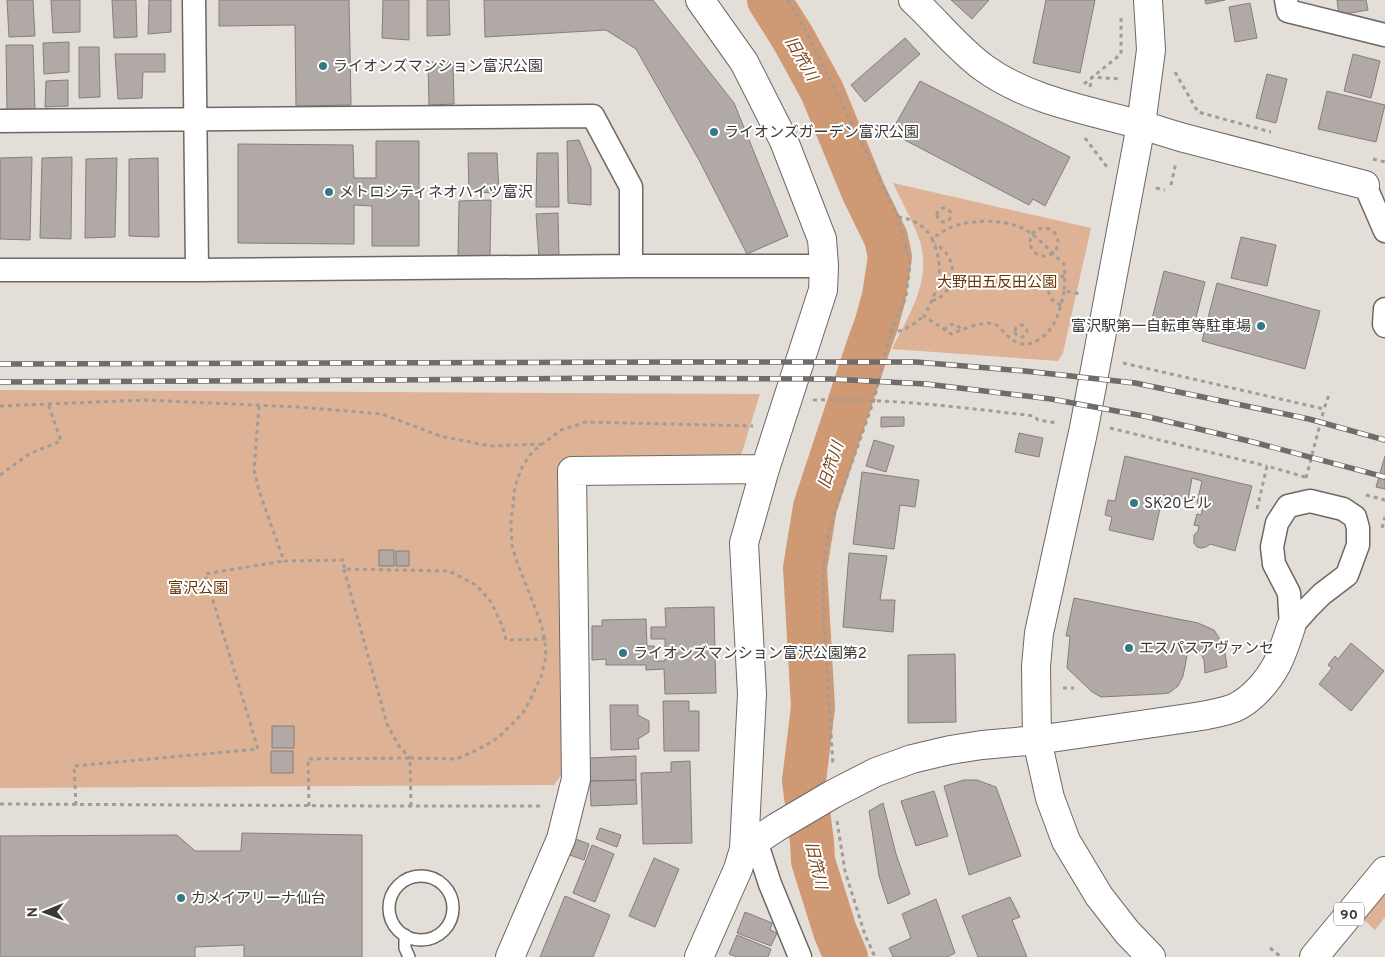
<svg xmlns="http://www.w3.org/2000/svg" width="1385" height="957" viewBox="0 0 1385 957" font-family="Overpass,'Noto Sans JP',sans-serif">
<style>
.green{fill:#deb395}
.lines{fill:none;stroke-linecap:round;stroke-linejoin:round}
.river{stroke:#cf9973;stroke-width:44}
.building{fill:#b0a9a5;stroke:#847f7b}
.lane-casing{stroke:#6e6865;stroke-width:14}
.street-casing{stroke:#6e6865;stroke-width:25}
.secondary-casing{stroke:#6e6865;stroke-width:30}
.primary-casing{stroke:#6e6865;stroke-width:30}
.path{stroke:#a19c98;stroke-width:3;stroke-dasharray:4 4;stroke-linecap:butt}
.lane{stroke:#fff;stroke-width:11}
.street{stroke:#fff;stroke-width:22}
.secondary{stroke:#fff;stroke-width:28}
.primary{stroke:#fff;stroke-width:28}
.rail-casing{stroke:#6f6c69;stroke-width:5.5}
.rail{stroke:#fff;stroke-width:4;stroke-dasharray:11;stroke-linecap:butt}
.poi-dot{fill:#327a83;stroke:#fff;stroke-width:2}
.labels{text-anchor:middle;stroke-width:4;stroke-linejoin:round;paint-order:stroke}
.shield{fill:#fff;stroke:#767473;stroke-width:1}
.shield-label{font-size:14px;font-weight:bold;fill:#3b3937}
.poi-label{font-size:15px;fill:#3b3937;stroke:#fff;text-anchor:start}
.park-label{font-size:15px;fill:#693708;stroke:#fff}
.water-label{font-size:16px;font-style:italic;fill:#79461c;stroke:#fff}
</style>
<rect width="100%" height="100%" fill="#e4ded9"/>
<path class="green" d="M893 183 1091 228 1063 353 1058 361 892 349C910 313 934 277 918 236 911 218 901 200 893 183Z
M0 390 760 394 739 462 563 463 565 770 554 785 0 788Z
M1385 885V917L1375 930 1359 915Z"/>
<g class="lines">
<path class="river" d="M769 0 793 38 822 91 864 193 886 238 890 257 884 296 877 322 867 350 815 507 805 568 813 707 804 781 812 842 813 861 835 931 846 957"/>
</g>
<path class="building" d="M7 0H33L35 36 9 37Z
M51 0H80V32L53 33Z
M112 0H136L137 37 114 38Z
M149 0H171V32L148 34Z
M219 0H349L351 105 296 106 295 25 219 26Z
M383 0H409V40L382 38Z
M427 0H449L450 35 427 36Z
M484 0H653L734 103 788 236 747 254 699 160 636 49 606 30 485 37Z
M951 0H989L972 19Z
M1046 0H1095L1080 73 1033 63Z
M1205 0H1225L1206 4Z
M1337 0H1366L1368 10 1339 15Z
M1250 3 1257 38 1235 42 1229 7Z
M905 38 920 54 865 102 851 85Z
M69 42V72L44 74 43 43Z
M6 45H33L35 111H7Z
M79 47H99L100 97 79 98Z
M115 54H165V72H143L142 98 118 99Z
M1353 54 1380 61 1371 98 1344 91Z
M428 62H453L454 104 429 105Z
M1267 74 1287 79 1276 123 1256 118Z
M68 80V106L45 107 46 81Z
M920 81 1070 157 1045 206 1033 199 1029 205 901 138 903 133 894 127Z
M1327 91 1385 105 1376 142 1318 129Z
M579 140 591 168V205L568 203 567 141Z
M376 141H419V246H372V206L354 205V244L238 243V144L353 145 354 178H376Z
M468 153H497L499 193 469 192Z
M537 153H558L559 207H536Z
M32 157 30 240 0 239V158Z
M72 157 71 239 40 238 42 158Z
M117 158 115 237 85 238 86 159Z
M158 158 159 237 129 236V159Z
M491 200 490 258 458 257 459 201Z
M558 213 559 256 539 257 536 214Z
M1241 237 1276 245 1267 286 1231 278Z
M1164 271 1205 282 1193 329 1152 319Z
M1217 283 1320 311 1305 369 1202 341Z
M881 417H904V426L881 427Z
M1019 433 1043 438 1039 457 1015 452Z
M874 440 894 446 886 472 866 466Z
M1125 456 1252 486 1235 551 1210 544 1206 547 1201 548 1197 547 1194 543V535L1198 531 1199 526 1194 525 1197 514 1201 515 1204 504 1197 503 1202 481 1192 478 1188 500 1163 495 1153 540 1109 530 1112 517 1105 515 1108 500 1115 501Z
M1385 456V489L1376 487Z
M862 472 919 480 915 507 900 505 894 549 853 544Z
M379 550H394V566H379Z
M396 551H409V566H396Z
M849 553 887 556 880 600H895L893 632 843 627Z
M1074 598 1198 623 1214 630 1224 646 1227 667 1205 673 1204 660 1199 650 1189 646 1183 676 1178 686 1169 693 1159 694 1101 697 1092 692 1067 668 1070 636H1066Z
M714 607 716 693 665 694 664 669 646 670V665H606V659L592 660V626H602V620L646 619 647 646H654V661H665V639H651V627H666L665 608Z
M1351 643 1384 671 1351 711 1319 684 1332 668 1328 665 1335 656 1338 659Z
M955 654 956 722 908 723V655Z
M663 701H689V711H699V751H664Z
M610 705H638V715L649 721V732L638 739 639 749 611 750Z
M272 726H294V748H272Z
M271 751H293V773H271Z
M636 756V780L590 781 589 758Z
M690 761 692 843 643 844 641 773 671 772V762Z
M636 780 637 804 591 806 590 781Z
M964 780H977L996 787 1021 856 969 875 944 786Z
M934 791 948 836 916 846 901 801Z
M883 803 896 854 910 894 888 904 879 876 869 811Z
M600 828 621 835 617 847 596 839Z
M242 833 362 835V957H244V945L195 947V957H0V836L177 835 195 851H241Z
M573 838 589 844 584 860 567 854Z
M592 845 614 854 595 902 573 893Z
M654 858 679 869 655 927 629 916Z
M565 896 610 915 593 957H540Z
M1010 897 1020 917 1012 920 1027 957H978L962 916Z
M936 899 955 953 947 957H893L889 948 911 938 902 914Z
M745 912 772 923 770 930 777 933 771 946 737 933Z
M737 935 771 949 768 957H737L729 954Z"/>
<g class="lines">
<g class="lane-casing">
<path id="lane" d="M389 908a32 32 0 1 1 64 0a32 32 0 1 1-64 0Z
M405 935V948L409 957"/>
</g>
<g class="street-casing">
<path id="street" d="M194 0 197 270
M1286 0 1288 11 1385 35
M0 121 593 116 631 187V266
M1365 185 1385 231
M0 270H197L631 266H824
M1385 309 1384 324 1385 326
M1310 501 1343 509 1355 517 1358 528V545L1347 575 1322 594 1309 607 1291 627 1289 593 1274 564 1272 547 1277 523 1288 506Z
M756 841 770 884 800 957"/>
</g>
<g class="secondary-casing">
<path id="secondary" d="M700 0 744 62 784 141 822 239 824 266 823 290 765 469 744 543 752 694 744 849
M913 0C937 22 958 49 984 68 1030 101 1088 110 1141 125 1155 129 1170 134 1184 138 1244 154 1305 169 1365 185
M1148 0 1151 50 1141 125 1084 428 1039 633 1036 666 1037 740 1050 798 1066 841 1099 896 1127 932 1151 957
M510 957 561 839 576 779 572 471 765 469
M699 957 738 869 744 849 777 827 833 794 876 772 912 759 950 750 982 745 1037 740 1195 717C1208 715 1221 713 1234 708 1252 700 1268 681 1277 664 1283 652 1287 639 1291 627"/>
</g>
<g class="primary-casing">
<path id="primary" d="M1314 957 1385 871"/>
</g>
<path class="path" d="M788 0 805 29 898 217 910 265 906 297 890 333 874 400 839 499 828 535 823 574 824 626 833 765
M1175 72 1198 112 1271 132
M1084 84 1121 54V18
M1090 87 1092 77 1121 79
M1085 138 1107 167
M1373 159 1385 162
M1171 185 1176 162
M1156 188 1165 190
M937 215a7 7 0 1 1 14 0a7 7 0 1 1-14 0Z
M898 217C913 219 924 225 932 238
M1030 242a14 14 0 1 1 28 0a14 14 0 1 1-28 0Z
M1064 291C1060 311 1056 329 1038 340 1031 344 1024 346 1016 342 1007 338 1002 328 996 325 986 319 961 330 951 334L924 316C940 287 945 270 932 238 938 235 943 231 949 228 971 219 1009 218 1029 232 1040 239 1054 255 1064 264L1065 276 1064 291 1082 294
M932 301C959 292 959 256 935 244
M1061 305C1042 299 1046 277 1065 276
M1015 331a6 6 0 1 1 12 0a6 6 0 1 1-12 0Z
M944 330 949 325 955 324 963 330
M890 333C904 331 913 325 924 316
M1123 363 1324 409 1330 392
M813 400C887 398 960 407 1034 416L1038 420 1057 423
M0 406 145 400 298 407 382 414 440 436 490 446 542 444
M259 406 254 470 259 491 284 561 344 560V569L449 571 476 585 491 602 502 625 506 640 546 639
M1110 428 1267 466
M0 475 29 454 61 441 48 404
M1306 478 1324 409
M1366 495 1385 500
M1257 509 1267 466 1305 477
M1382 528 1385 517
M344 569 387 724 399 746 410 758
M1063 688H1074
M0 804 386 806H544
M76 805 74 766 258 749 205 574 284 561
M309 806 308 759 409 758
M411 806 410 758 457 759 477 750 498 738 523 713 531 698 541 677 546 657 545 641 541 623 517 562 512 546 511 523 515 486 523 465 533 451 561 430 586 422 753 426
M837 821 845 871 865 935 875 957
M1270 948 1280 956"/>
<use href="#lane" class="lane"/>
<use href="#street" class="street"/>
<use href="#secondary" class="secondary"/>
<use href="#primary" class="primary"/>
<g class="rail-casing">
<path id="rail" d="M0 364 680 362H916L1025 371 1135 383 1309 419 1385 440
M0 382 391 380 609 378 831 379 926 384 1051 399 1149 417 1253 442 1385 477"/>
</g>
<use href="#rail" class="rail"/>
</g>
<g class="poi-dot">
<circle cx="323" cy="66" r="5"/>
<circle cx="714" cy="132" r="5"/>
<circle cx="329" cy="192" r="5"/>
<circle cx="1261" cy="326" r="5"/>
<circle cx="1134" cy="503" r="5"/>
<circle cx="1129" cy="648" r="5"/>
<circle cx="623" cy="653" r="5"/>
<circle cx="181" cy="898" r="5"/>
</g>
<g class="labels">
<rect class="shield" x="1334" y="902.5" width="30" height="23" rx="4"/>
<g class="shield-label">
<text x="1349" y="919">90</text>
</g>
<g class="poi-label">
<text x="333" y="71">ライオンズマンション富沢公園</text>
<text x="724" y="137">ライオンズガーデン富沢公園</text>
<text x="339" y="197">メトロシティネオハイツ富沢</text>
<text x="1251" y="331" text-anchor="end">富沢駅第一自転車等駐車場</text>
<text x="1144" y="508">SK20ビル</text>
<text x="1139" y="653">エスパスアヴァンセ</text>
<text x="633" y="658">ライオンズマンション富沢公園第2</text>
<text x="191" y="903">カメイアリーナ仙台</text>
</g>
<g class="park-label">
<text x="997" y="287">大野田五反田公園</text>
<text x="198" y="593">富沢公園</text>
</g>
<g class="water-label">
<text transform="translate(802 58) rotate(60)" y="6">旧笊川</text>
<text transform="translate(830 465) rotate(-72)" y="6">旧笊川</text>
<text transform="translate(817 865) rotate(77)" y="6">旧笊川</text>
</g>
</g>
<g transform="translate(45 912) rotate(269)" stroke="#ffffff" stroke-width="4" paint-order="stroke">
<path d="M0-4L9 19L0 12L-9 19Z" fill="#3b3937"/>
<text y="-8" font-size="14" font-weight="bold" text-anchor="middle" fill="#3b3937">N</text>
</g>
</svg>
